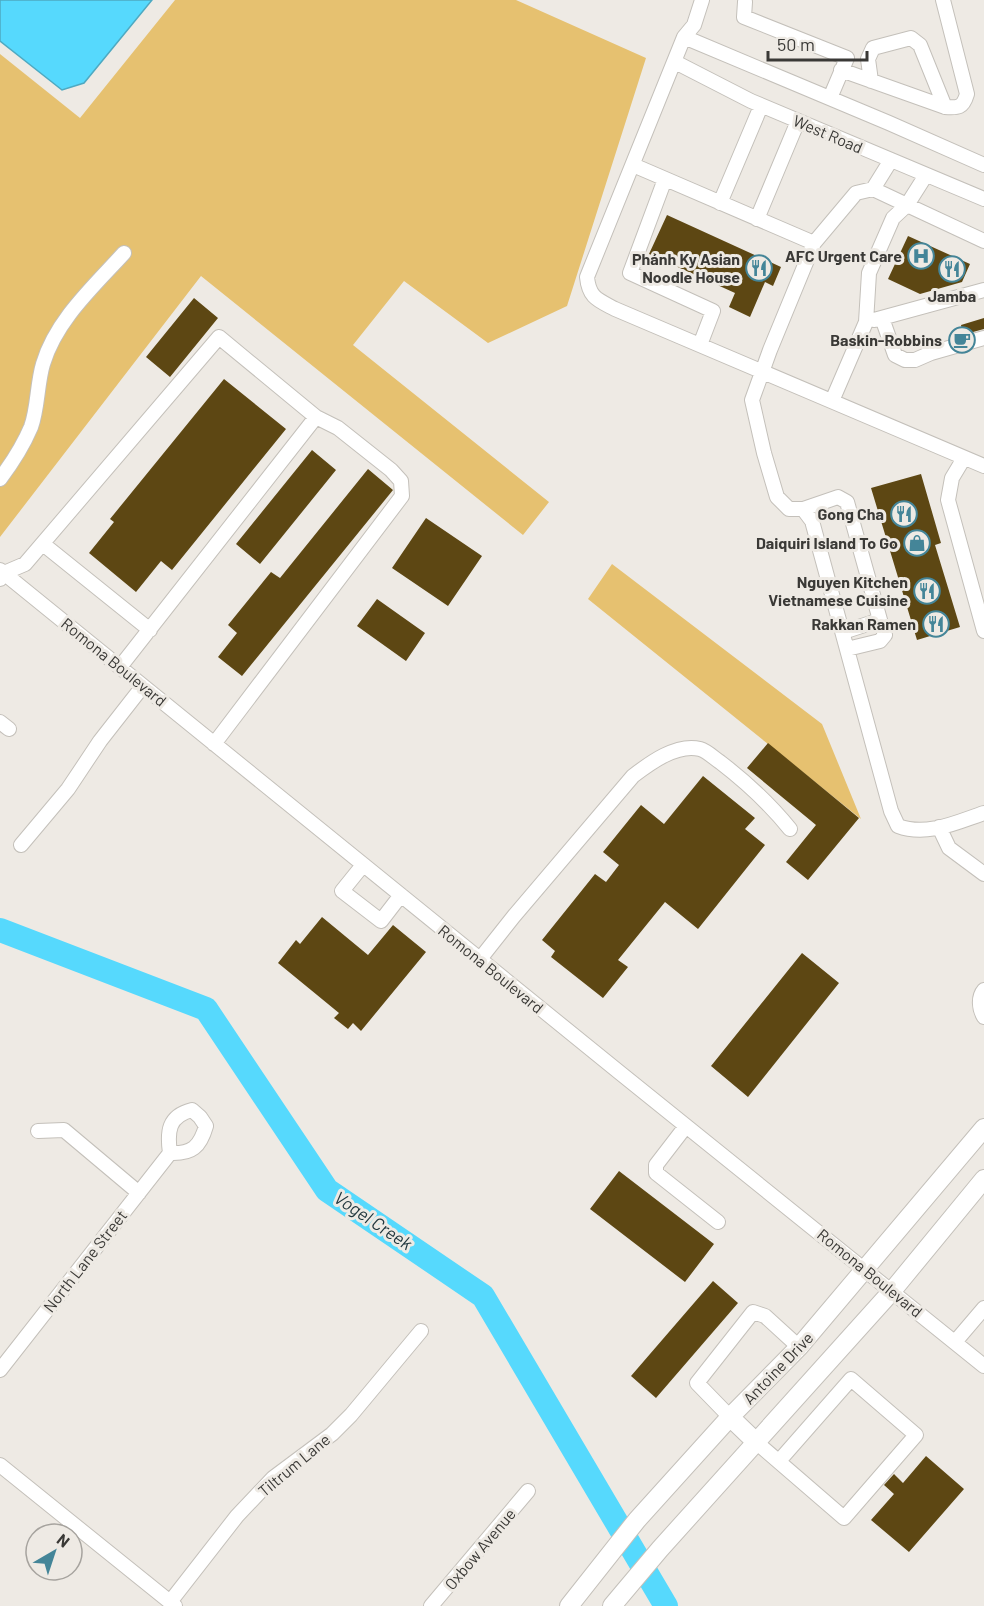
<svg xmlns="http://www.w3.org/2000/svg" width="984" height="1606" viewBox="0 0 984 1606" font-family="Barlow,sans-serif">
<style>
.green{fill:#e6c170}
.water{fill:#56d9fd;stroke:#4ea9c1;stroke-width:1.5}
.lines{fill:none;stroke-linecap:round;stroke-linejoin:round}
.river{stroke:#56d9fd;stroke-width:24}
.building{fill:#5d4713}
.minor-casing{stroke:#c4c0ba;stroke-width:16}
.major-casing{stroke:#c4c0ba;stroke-width:20}
.minor{stroke:#fff;stroke-width:14}
.major{stroke:#fff;stroke-width:18}
.labels{text-anchor:middle;stroke-width:6;stroke-linejoin:round;paint-order:stroke}
.street-label{font-size:16px;fill:#3a3936;stroke:#eeeae4}
.poi-label{font-size:16px;font-weight:bold;fill:#3a3936;stroke:#eeeae4;text-anchor:end}
.water-label{font-size:18px;font-style:italic;fill:#1f353c;stroke:#eeeae4}
</style>
<rect width="100%" height="100%" fill="#eeeae4"/>
<path class="green" d="M175 0H516L646 58 567 306 488 343 404 281 353 345 549 502 523 535 201 276 0 537V54L80 118Z
M612 564 822 724 861 819 588 599Z"/>
<path class="water" d="M0 0H152L84 83 62 90 0 41Z"/>
<g class="lines">
<path class="river" d="M0 930 206 1009 327 1190 483 1296 666 1606"/>
</g>
<path class="building" d="M667 215 781 267 773 286 765 282 750 317 729 307 735 293 649 254Z
M908 236 970 264 962 282 920 294 888 279Z
M194 298 218 318 170 377 146 357Z
M984 318V329L951 338 950 334 962 330 961 325Z
M224 379 286 429 172 570 161 561 136 592 89 553 114 522 110 519Z
M312 450 336 470 260 564 236 544Z
M368 469 393 490 242 676 218 657 237 633 228 625 271 572 280 578Z
M921 474 941 543 935 545 960 627 917 640 871 488Z
M426 518 482 556 448 606 392 568Z
M377 599 425 633 406 661 357 626Z
M768 743 859 818 808 880 786 862 816 825 747 768Z
M703 776 755 818 745 829 765 845 698 929 665 902 618 960 628 967 603 998 551 957 555 951 542 940 595 874 606 882 619 865 603 852 641 805 664 824Z
M322 917 368 955 393 925 426 952 361 1031 353 1023 348 1029 334 1018 339 1013 278 963 296 940 300 944Z
M802 953 839 983 748 1097 711 1066Z
M619 1171 714 1244 685 1282 590 1209Z
M713 1281 738 1303 656 1398 631 1376Z
M926 1456 964 1489 909 1552 871 1520 894 1494 884 1485 894 1474 903 1483Z"/>
<g class="lines">
<g class="minor-casing">
<path id="minor" d="M702 0 694 25 684 37 587 277C589 298 598 300 615 309L984 466
M745 2 744 17 847 58 830 98
M684 37 889 123 984 165
M675 62 751 101 984 199
M841 70 945 107C958 108 963 108 967 94L943 0
M871 81 868 59 873 48 911 38 920 45 945 107
M633 165 814 243
M926 175 907 205 984 241
M665 179 630 273 713 311 700 345
M873 189 891 160
M720 203 761 106
M757 219 798 121
M882 318 895 355 905 360H915L931 353 984 338
M874 320 984 290
M832 401 866 322 869 273 893 218 907 205 873 189 856 193 814 243 770 350 752 400 764 453 777 497 789 509H803L812 521 891 811 898 826C927 837 957 822 984 813
M964 458 952 478 948 500 984 631
M0 479C12 463 23 446 31 427 38 408 37 384 43 364 56 320 94 286 124 253
M803 509 838 497 847 502 880 620 843 632
M43 544 150 630
M0 570 619 1072 984 1366
M0 579 4 573 25 564 219 337 316 417 120 667
M847 649 880 641 885 635 880 620
M0 722 9 729
M214 744 402 496 401 481 391 470 338 428 316 417
M939 827 949 848 984 874
M21 845 68 789 100 741 143 686
M363 865 342 891 381 921 401 895
M480 959 514 916 633 776C650 763 677 743 700 749 707 751 714 758 720 762 746 782 769 803 790 829
M984 990C978 997 979 1009 984 1017
M686 1126 656 1165V1173L718 1222
M38 1131 64 1130 139 1193
M955 1342 984 1308
M0 1370 170 1153C167 1132 168 1116 192 1110L200 1117 206 1126C200 1147 192 1154 170 1153
M730 1417 697 1383 753 1312 765 1316 799 1347
M756 1442 844 1518 916 1435 851 1379 779 1461
M0 1465 175 1606
M170 1602 237 1516 273 1478 332 1434 351 1415 421 1331
M431 1606 528 1491"/>
</g>
<g class="major-casing">
<path id="major" d="M730 1417 756 1442
M569 1606 637 1520 730 1417 799 1347 984 1128
M612 1606 660 1549 892 1291 984 1179"/>
</g>
<use href="#minor" class="minor"/>
<use href="#major" class="major"/>
</g>
<defs>
<g id="hospital-ring" transform="scale(1.35)"><circle r="9.5" fill="#eeeae4" stroke="#448598" stroke-width="1.5"/><path d="M-5-5h3v3.5h4V-5h3V5h-3V1.5h-4V5h-3Z" fill="#448598"/></g>
<g id="restaurant-ring" transform="scale(1.35)"><circle r="9.5" fill="#eeeae4" stroke="#448598" stroke-width="1.5"/><path d="M-5-6h1v4h1v-4h1v4h1v-4h1v5L-1.5 .5V6h-2V.5L-5-1ZM5-6V6H3V1.5H1.5Q1.5-4 5-6Z" fill="#448598"/></g>
<g id="cafe-ring" transform="scale(1.35)"><circle r="9.5" fill="#eeeae4" stroke="#448598" stroke-width="1.5"/><path d="M-5.5-4.5H6V0H3Q3 3.5 0 3.5H-2.5Q-5.5 3.5-5.5 0ZM3-3.2v2h1.7v-2ZM-6 4.5H4V6H-6Z" fill="#448598"/></g>
<g id="shop-ring" transform="scale(1.35)"><circle r="9.5" fill="#eeeae4" stroke="#448598" stroke-width="1.5"/><path d="M-5-2.5h2.3a2.7 3.5 0 0 1 5.4 0H5L5.5 6h-11ZM-1.5-2.5h3a1.5 2.3 0 0 0-3 0Z" fill="#448598"/></g>
</defs>
<g fill-rule="evenodd">
<use href="#hospital-ring" x="921" y="256"/>
<use href="#restaurant-ring" x="759" y="268"/>
<use href="#restaurant-ring" x="952" y="269"/>
<use href="#cafe-ring" x="962" y="340"/>
<use href="#restaurant-ring" x="904" y="514"/>
<use href="#shop-ring" x="917" y="543"/>
<use href="#restaurant-ring" x="927" y="591"/>
<use href="#restaurant-ring" x="936" y="624"/>
</g>
<g class="labels">
<g class="street-label">
<text transform="translate(828 134) rotate(23)" y="6">West Road</text>
<text transform="translate(114 662) rotate(39)" y="6">Romona Boulevard</text>
<text transform="translate(491 969) rotate(39)" y="6">Romona Boulevard</text>
<text transform="translate(85 1261) rotate(-52)" y="6">North Lane Street</text>
<text transform="translate(870 1273) rotate(39)" y="6">Romona Boulevard</text>
<text transform="translate(778 1368) rotate(-46)" y="6">Antoine Drive</text>
<text transform="translate(294 1465) rotate(-40)" y="6">Tiltrum Lane</text>
<text transform="translate(480 1549) rotate(-50)" y="6">Oxbow Avenue</text>
</g>
<g class="poi-label">
<text x="902" y="262">AFC Urgent Care</text>
<text x="740" y="265">Phánh Ky Asian<tspan x="740" dy="18">Noodle House</tspan></text>
<text x="952" y="302" text-anchor="middle">Jamba</text>
<text x="942" y="346">Baskin-Robbins</text>
<text x="884" y="520">Gong Cha</text>
<text x="898" y="549">Daiquiri Island To Go</text>
<text x="908" y="588">Nguyen Kitchen<tspan x="908" dy="18">Vietnamese Cuisine</tspan></text>
<text x="916" y="630">Rakkan Ramen</text>
</g>
<g class="water-label">
<text transform="translate(373 1221) rotate(34)" y="6">Vogel Creek</text>
</g>
</g>
<g transform="translate(54 1552) rotate(39)"><circle r="28" fill="#eeeae4" stroke="#a6a39e" stroke-width="1.5"/>
<path d="M0-4.5L10 22L0 15L-10 22Z" fill="#448598"/>
<text y="-9" font-size="16" font-weight="bold" text-anchor="middle" fill="#3a3936">N</text>
</g>
<path d="M768 51v9h99v-9" fill="none" stroke="#3a3936" stroke-width="3"/>
<text x="777" y="51" font-size="18" fill="#3a3936" stroke="#eeeae4" stroke-width="4.5" paint-order="stroke">50 m</text>
</svg>
